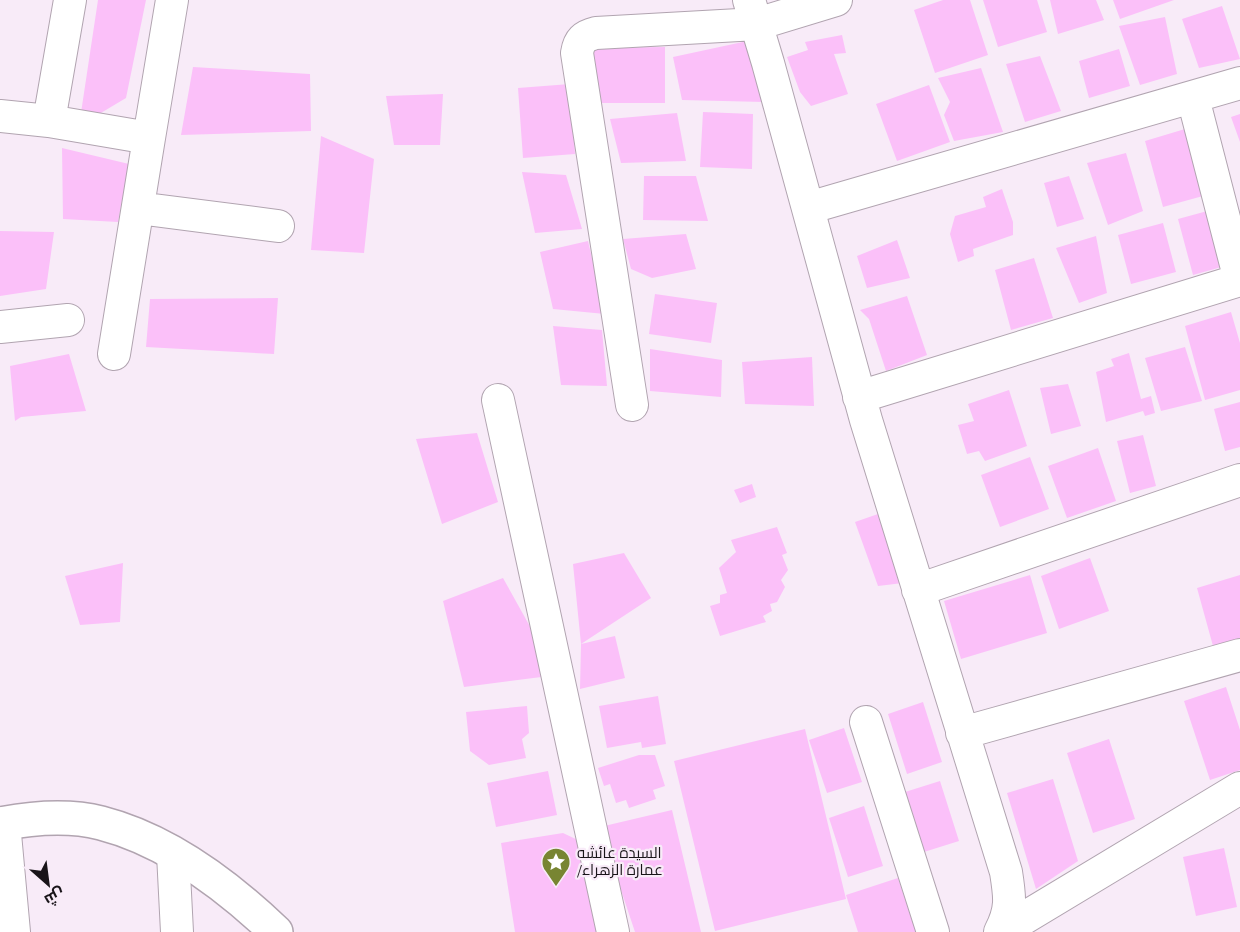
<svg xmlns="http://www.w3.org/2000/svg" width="1240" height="932" viewBox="0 0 1240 932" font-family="'Source Serif 4',Cairo,serif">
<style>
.building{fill:#fbc0f9}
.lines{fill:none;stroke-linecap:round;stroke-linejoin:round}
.minor-casing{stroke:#b1a4b0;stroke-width:34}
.major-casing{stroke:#b1a4b0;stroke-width:36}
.minor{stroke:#fff;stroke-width:32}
.major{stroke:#fff;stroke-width:33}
.labels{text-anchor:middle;stroke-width:4.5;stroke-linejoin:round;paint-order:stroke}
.poi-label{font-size:15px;fill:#191419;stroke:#f8ebf8;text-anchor:start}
</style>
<rect width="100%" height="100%" fill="#f8ebf8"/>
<path class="building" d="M98 0H146L126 98 79 126Z
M943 0H970L988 55 935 73 914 10Z
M983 0H1037L1047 32 998 47Z
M1050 0H1096L1104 20 1058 34Z
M1113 0H1174L1120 19Z
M1222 6 1240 59 1199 68 1182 19Z
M1165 17 1177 74 1140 85 1119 26Z
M842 35 846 53 834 54 848 94 811 106 800 92 787 57 808 50 805 42Z
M752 40 765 102 682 100 673 57Z
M665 47V103H590L589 48Z
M1119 49 1130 86 1089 98 1079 61Z
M1040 56 1061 111 1025 122 1006 64Z
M193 67 310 74 311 131 181 135Z
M981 68 1003 132 954 141 944 115 950 102 938 78Z
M570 84 575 154 523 158 518 88Z
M929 85 950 142 897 161 876 104Z
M443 94 440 145H394L386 96Z
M703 112 753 114 752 169 700 167Z
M677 113 686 161 621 163 610 119Z
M1240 114V142L1231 117Z
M1185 129 1203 196 1163 207 1145 141Z
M321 136 374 159 364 253 311 250Z
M62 148 129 164 118 222 63 219Z
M1126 153 1143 211 1108 225 1087 163Z
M522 172 566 175 582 229 535 233Z
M644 176H696L708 221 643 220Z
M1069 176 1084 219 1057 227 1044 183Z
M1002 189 1013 222V235L973 249 974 256 958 262 950 234 955 216 986 207 983 197Z
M1211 210 1225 266 1193 275 1178 219Z
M1163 223 1176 272 1131 284 1118 235Z
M0 231 54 232 46 289 0 296Z
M686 234 696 269 652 278 631 269 623 239Z
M1096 236 1107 293 1079 303 1056 248Z
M897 240 910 278 867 288 857 256Z
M588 241 605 314 553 309 540 252Z
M1034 258 1053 318 1011 330 995 270Z
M655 294 717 303 711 343 649 334Z
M907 296 927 355 886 371 869 319 860 310Z
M278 298 274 354 146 347 150 299Z
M1231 312 1240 343V390L1205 400 1185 326Z
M553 326 602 330 607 386 561 385Z
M1185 347 1202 401 1161 411 1145 358Z
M650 349 722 360 721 397 650 391Z
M1129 353 1141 399 1151 396 1155 413 1145 416 1143 411 1106 422 1096 372 1114 366 1111 359Z
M69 354 86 411 21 417 15 421 10 366Z
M812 357 814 406 745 404 742 362Z
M1068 384 1081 426 1051 434 1040 388Z
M1009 390 1027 446 985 461 979 451 967 454 958 425 974 421 968 404Z
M1240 402V447L1225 451 1214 409Z
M477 433 498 502 442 524 416 439Z
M1143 435 1156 486 1130 493 1117 441Z
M1098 448 1116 501 1067 518 1048 466Z
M1030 457 1049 509 1000 527 981 475Z
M752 484 756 497 740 503 734 490Z
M878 514 903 583 878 586 855 522Z
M777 527 787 553 782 555 788 570 781 580 785 587 777 602 770 604 772 611 763 616 766 622 720 636 710 606 720 603V595L727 593 719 568 736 552 731 540Z
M624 553 651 598 581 644 573 564Z
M1090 558 1109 611 1059 629 1041 576Z
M123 563 120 622 80 625 65 576Z
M1030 575 1047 633 961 659 944 601Z
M1240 575V638L1213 646 1197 588Z
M503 578 557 675 464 687 443 601Z
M615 636 625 678 580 689 581 644Z
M1226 687 1240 730V770L1210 780 1184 701Z
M658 696 666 744 642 748 641 742 607 748 599 706Z
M923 702 942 762 907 774 888 714Z
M527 706 529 733 522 739 526 758 489 765 470 751 466 712Z
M844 728 862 782 827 793 809 740Z
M805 729 846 899 715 931 674 761Z
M1109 739 1135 819 1093 833 1067 753Z
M639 755H655L665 786 653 790 656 799 629 808 626 800 616 803 610 784 604 786 598 768Z
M548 771 557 815 496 827 487 783Z
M1053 779 1078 861 1036 889 1007 793Z
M940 781 959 841 924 852 905 792Z
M864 806 883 866 848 877 829 818Z
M672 810 701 932H635L600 827Z
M563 833 582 842 597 932H515L501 843Z
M1224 848 1237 907 1196 916 1183 857Z
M898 878 916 932H858L846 895Z"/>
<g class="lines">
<g class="minor-casing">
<path id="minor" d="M749 0 768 63 866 420 1006 872C1010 897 1012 909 1000 932
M1193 98 1240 280
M0 116 49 121 149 138 114 354
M49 121 70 0
M149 138 172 0
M138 208 278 226
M808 208 1240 83
M0 327 68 320
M859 397 1240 280
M498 400 613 932
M632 405 577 53C579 40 584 36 596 33L757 24 836 0
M918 590 1240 480
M866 722 933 932
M962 733 1240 655
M4 823 14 932
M173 854 177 932
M1001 932 1240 788"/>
</g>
<g class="major-casing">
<path id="major" d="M0 824C32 818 69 815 101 823 167 840 228 886 276 932"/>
</g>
<use href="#minor" class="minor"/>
<use href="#major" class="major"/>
</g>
<defs>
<g id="sight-pin" transform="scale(1.5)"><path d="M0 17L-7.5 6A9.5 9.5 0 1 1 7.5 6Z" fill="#788532" stroke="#f8ebf8"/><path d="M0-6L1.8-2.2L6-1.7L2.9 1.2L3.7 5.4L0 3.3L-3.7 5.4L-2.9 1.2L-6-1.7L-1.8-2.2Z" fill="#fff"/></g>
</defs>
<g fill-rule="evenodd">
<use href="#sight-pin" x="556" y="862"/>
</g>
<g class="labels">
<g class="poi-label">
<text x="577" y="858">السيدة عائشه<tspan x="577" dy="17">/عمارة الزهراء</tspan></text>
</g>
</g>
<g transform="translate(48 884) rotate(152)" stroke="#f8ebf8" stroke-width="4.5" paint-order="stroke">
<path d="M0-4.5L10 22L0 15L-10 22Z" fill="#191419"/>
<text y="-9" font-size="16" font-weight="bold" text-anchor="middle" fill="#191419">ش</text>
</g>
</svg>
